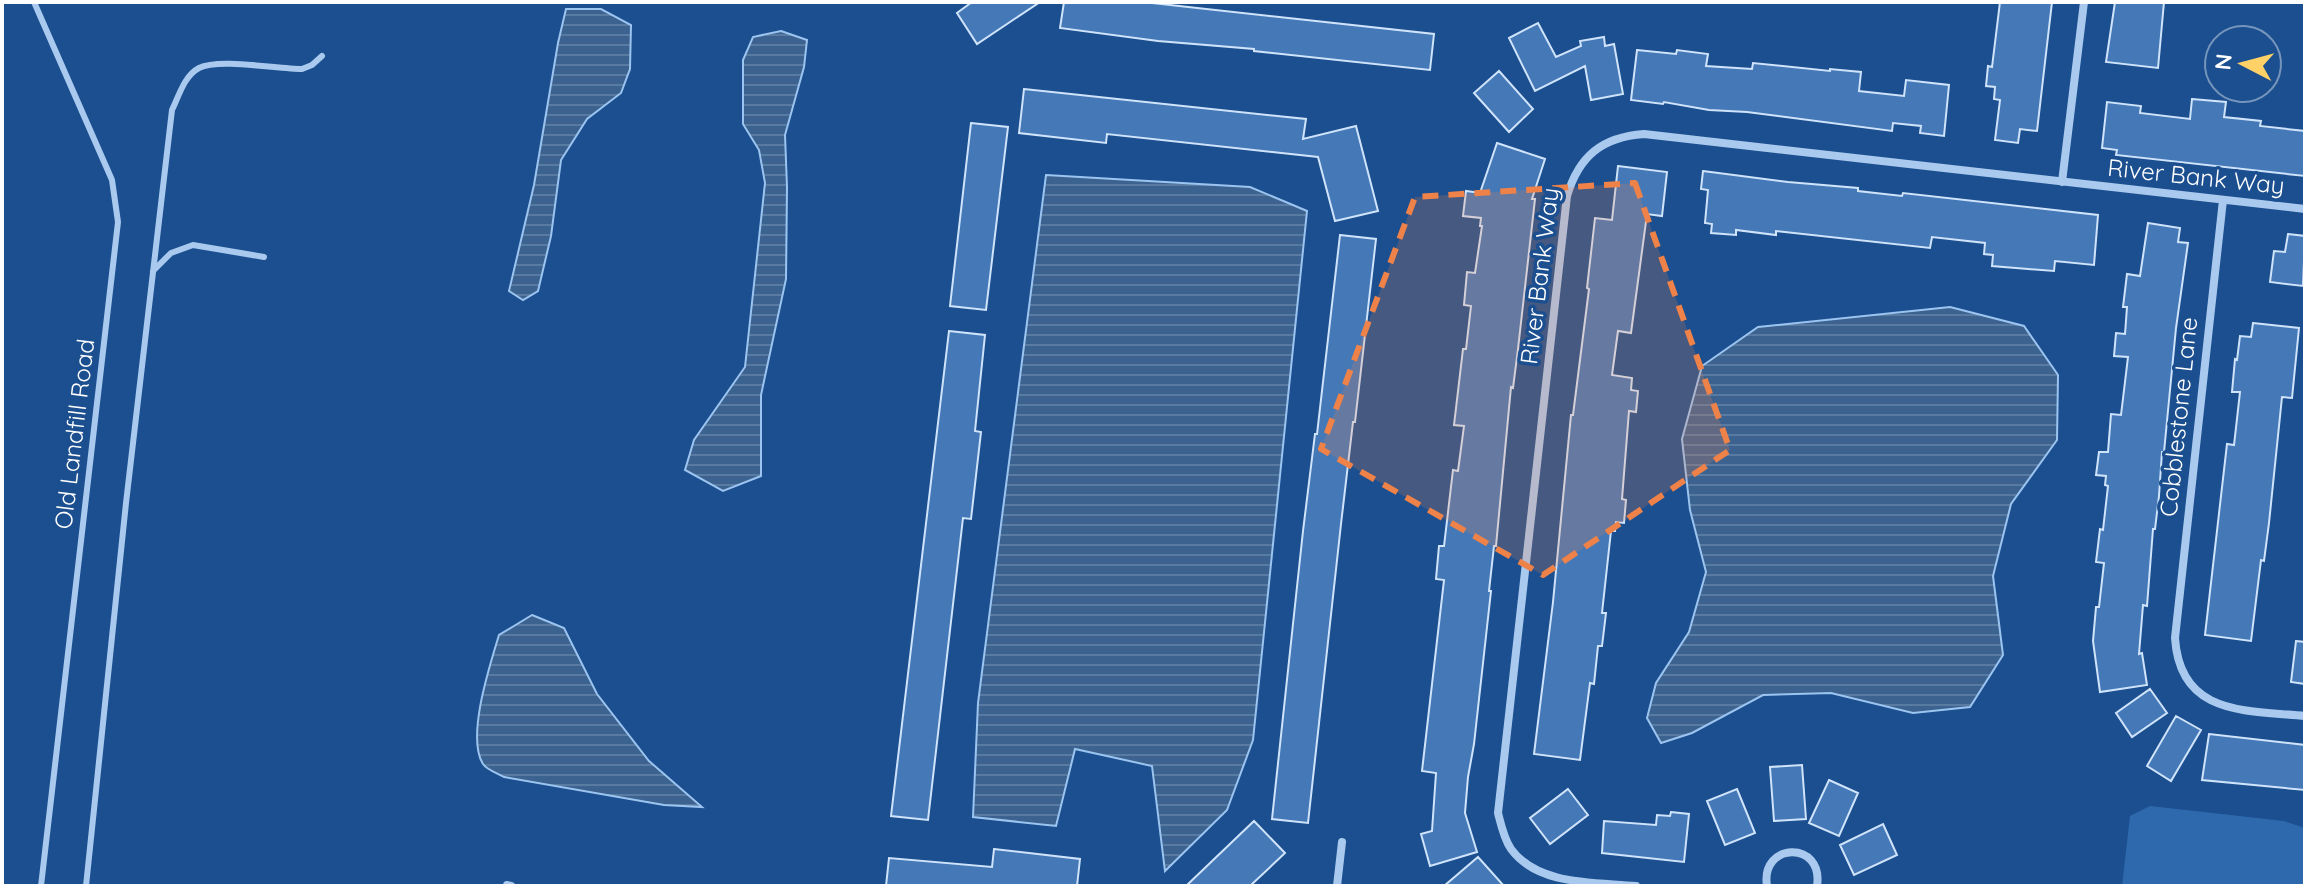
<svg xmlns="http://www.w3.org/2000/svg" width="2307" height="888" viewBox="0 0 2307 888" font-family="Quicksand,sans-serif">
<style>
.grass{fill:#2e69ad}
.water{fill:url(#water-rules);stroke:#9cc4f0;stroke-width:2}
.building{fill:#4478b7;stroke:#cfe3fa;stroke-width:2}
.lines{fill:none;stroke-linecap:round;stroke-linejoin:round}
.service{stroke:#a9c9ee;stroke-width:6}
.minor{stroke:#a9c9ee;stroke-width:8}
.marked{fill:#ee8249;fill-opacity:0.2;stroke:#ee8249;stroke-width:6;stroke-dasharray:16 10;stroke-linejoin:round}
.labels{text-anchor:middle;stroke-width:7;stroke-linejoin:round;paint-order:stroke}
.street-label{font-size:24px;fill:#fff;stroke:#1b4f8f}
</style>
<defs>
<pattern id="water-rules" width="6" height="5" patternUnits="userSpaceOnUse" patternTransform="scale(2)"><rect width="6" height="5" fill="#3c6290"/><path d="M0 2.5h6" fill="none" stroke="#597aa1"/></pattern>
</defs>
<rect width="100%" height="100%" fill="#1b4f8f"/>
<path class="grass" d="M2150 806 2284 821 2305 828V886H2122L2130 816Z"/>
<path class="water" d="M566 9H601L631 25 630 69 621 93 587 119 561 160 551 236 538 291 523 300 509 291 534 185 558 43Z
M781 31 807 40 804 67 785 135 787 187 786 279 761 395V476L723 491 685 470 694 440 745 367 765 183 759 150 743 124V60L753 37Z
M1046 175 1250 187 1307 211 1253 740 1227 810 1165 871 1152 766 1075 749 1056 826 973 817 978 703Z
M1950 307 2024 326 2058 375 2057 440 2011 504 1993 576 2003 655 1970 707 1913 713 1831 693 1763 695 1692 733 1661 743 1647 718 1656 683 1689 632 1706 572 1690 510 1682 439 1702 366 1758 327Z
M532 615 564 628 597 694 649 761 702 807 664 805 504 777C497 773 487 770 483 764 466 737 490 665 499 635Z"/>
<path class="building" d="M972 2H1040L977 44 957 13Z
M1064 2H1143L1434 34 1430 70 1254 51V49L1158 41 1060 28Z
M2000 2H2052L2037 131 2020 129 2018 143 1995 140 2000 100 1994 99 1995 87 1986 86 1988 66 1992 67Z
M2115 2H2164L2158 68 2106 62Z
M1538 23 1556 57 1581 46 1580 41 1604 37 1605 46 1614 44 1623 94 1591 100 1585 66 1535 91 1509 38Z
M1637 50 1676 54 1677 50 1708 54 1706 66 1752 69 1753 63 1830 71V69L1861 72 1859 91 1904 96 1906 80 1949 85 1944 136 1920 133 1921 126 1893 123 1892 131 1747 112 1709 110 1664 102 1663 104 1631 100Z
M1499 71 1533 109 1509 132 1474 93Z
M1024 89 1306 119 1303 139 1356 126 1378 211 1335 221 1318 157 1107 134 1106 143 1019 133Z
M2192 99 2226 102 2224 117 2261 121 2260 126 2305 131V176L2116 155 2117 150 2102 148 2107 102 2141 106 2140 113 2190 119Z
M971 123 1008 127 986 310 950 306Z
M1497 143 1545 159 1532 199H1535L1518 349 1513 388 1511 387 1496 546H1494L1489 591H1491L1474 744 1468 777 1465 813 1477 852 1430 866 1421 834 1432 831 1436 773 1422 771 1444 580 1436 579 1439 546H1444L1453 470 1458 471 1464 426 1454 425 1463 349H1466L1471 306 1464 305 1467 272 1475 273 1482 226H1480L1481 218 1463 216 1466 191 1480 193Z
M1618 166 1667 172 1662 216 1647 214 1631 333 1618 331 1612 375 1632 378 1631 390 1638 391 1636 412 1629 411 1622 499 1626 500 1624 523 1616 522 1615 531H1611L1602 613H1606L1602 646H1598L1594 684 1590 683 1580 760 1534 754 1553 602 1571 415H1573L1589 289 1587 288 1595 218 1612 220Z
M1703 171 1788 182 1858 188V191L1902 196 1903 193 2098 215 2094 265 2055 261 2054 271 1992 266 1993 255 1984 254 1985 243 1932 237 1930 248 1776 231V235L1736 230V235L1711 233 1712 224 1705 223 1708 190 1701 189Z
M2148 223 2180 228 2178 242 2188 243 2176 328 2164 452H2162L2159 496 2155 529H2153L2147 606 2143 605 2139 654 2142 653 2147 685 2100 692 2093 641 2096 607H2099L2104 563 2096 562 2100 529 2103 530 2108 486 2105 485 2106 476 2096 475 2099 452H2108L2111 414 2121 415 2128 357 2114 356 2116 333 2125 334 2127 307H2123L2127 274 2140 276Z
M2288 234 2305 236 2303 286 2270 282 2274 251 2285 252Z
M1340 235 1376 239 1355 422H1353L1341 524 1308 823 1272 819 1303 531 1315 434H1317Z
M2253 323 2299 328 2292 398 2282 397 2269 523 2264 561 2261 560 2251 641 2205 635 2227 444 2234 445 2240 392H2232L2235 359 2237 360 2240 336 2251 337Z
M949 331 985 335 975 431 981 432 971 519 963 518 928 820 891 816Z
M2296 641 2305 642V684L2291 682Z
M2150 689 2167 713 2132 737 2116 713Z
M2176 716 2201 730 2171 781 2147 766Z
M2209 734 2305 745V790L2202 780Z
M1802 765 1806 819 1774 821 1770 767Z
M1829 780 1858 793 1839 836 1809 823Z
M1568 789 1588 815 1550 844 1530 818Z
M1737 789 1755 833 1725 845 1707 801Z
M1671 812 1689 814 1684 862 1602 853 1604 821 1656 825 1657 815 1670 816Z
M1254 821 1285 853 1250 886H1186Z
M1883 824 1897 855 1854 875 1840 845Z
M994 849 1080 859 1077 886H886L889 858 992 867Z
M1478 857 1504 886H1444Z"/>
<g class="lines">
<path class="service" d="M34 2 112 180 118 222 41 886
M153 271 171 253 193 245 264 257
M86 886 126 503 172 110C179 96 184 76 199 68 219 58 277 69 302 69L312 65 322 56"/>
<path class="minor" d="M2062 182 2084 2
M2223 200 2175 638C2180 716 2246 710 2305 716
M507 885 511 886
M1337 886 1342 842
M1636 886C1596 882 1538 886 1511 849 1504 839 1501 825 1498 813L1567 196C1579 156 1602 137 1644 134L2305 209
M1767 886C1760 842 1824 840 1817 886"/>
</g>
<path class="marked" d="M1635 183 1730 450 1543 575 1321 449 1415 197Z"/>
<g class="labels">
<g class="street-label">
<text transform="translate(2196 177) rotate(6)" y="8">River Bank Way</text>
<text transform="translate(1540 276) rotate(-83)" y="8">River Bank Way</text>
<text transform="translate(2179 417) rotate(-84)" y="8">Cobblestone Lane</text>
<text transform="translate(75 434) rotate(-83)" y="8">Old Landfill Road</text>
</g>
</g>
<rect width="2307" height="888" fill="none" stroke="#ffffff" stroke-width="8"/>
<g transform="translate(2243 64) rotate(276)"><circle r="38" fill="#1b4f8f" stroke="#7695bc" stroke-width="2"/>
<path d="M0-6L14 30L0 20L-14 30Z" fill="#ffd166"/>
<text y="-12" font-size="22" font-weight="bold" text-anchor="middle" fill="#ffffff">N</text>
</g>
</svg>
